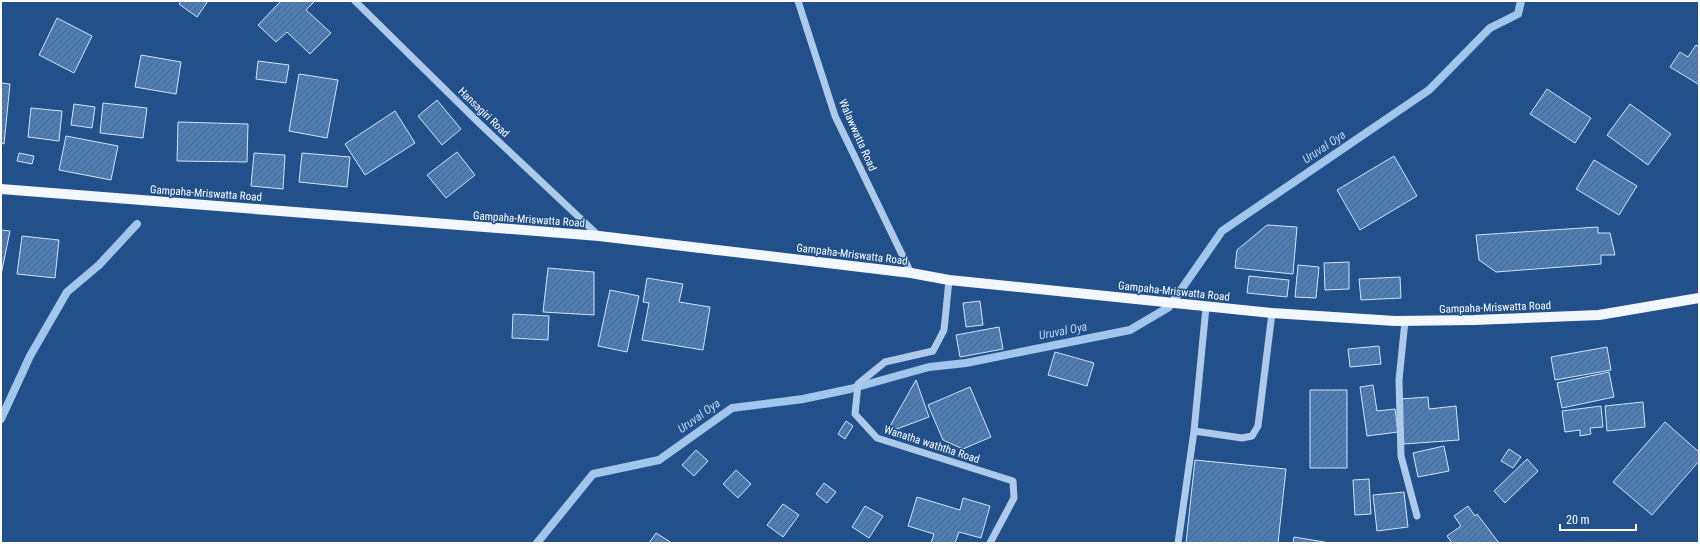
<svg xmlns="http://www.w3.org/2000/svg" width="1700" height="544" viewBox="0 0 1700 544" font-family="'Roboto Condensed',sans-serif">
<style>
.lines{fill:none;stroke-linecap:round;stroke-linejoin:round}
.stream{stroke:#a2c5eb;stroke-width:8}
.building{fill:url(#building-hatch);stroke:#d3e4f8}
.minor{stroke:#aecaea;stroke-width:7}
.major{stroke:#f3f7fe;stroke-width:10}
.labels{text-anchor:middle;stroke-width:3;stroke-linejoin:round;paint-order:stroke}
.street-label{font-size:11px;fill:#fff;stroke:#22508a}
.water-label{font-size:12px;font-style:italic;fill:#bad4f2;stroke:#22508a}
</style>
<defs>
<pattern id="building-hatch" width="6" height="6" patternUnits="userSpaceOnUse"><rect width="6" height="6" fill="#4f7cb3"/><path d="M-1 1l2-2M0 6l6-6M5 7l2-2" fill="none" stroke="#4e6685"/></pattern>
</defs>
<rect width="100%" height="100%" fill="#22508a"/>
<g class="lines">
<path class="stream" d="M1 419 30 356 67 292 99 265 137 224
M537 543 593 474 659 460 732 408 803 399 850 389 929 367 966 363 1130 330 1169 307 1222 231 1429 90 1490 28 1518 14 1521 1"/>
</g>
<path class="building" d="M181 1H208L197 17 179 4Z
M281 1H315L306 10 331 33 310 54 287 32 276 42 258 25Z
M57 18 92 36 74 73 39 55Z
M1696 45 1699 47V82L1698 84 1670 67 1680 52 1688 57Z
M141 55 181 62 176 94 135 87Z
M258 61 289 65 286 83 256 79Z
M299 74 338 80 327 138 289 131Z
M1 83 10 84 4 144 1 143Z
M1547 89 1591 118 1575 143 1530 114Z
M437 100 461 129 442 145 418 116Z
M103 103 147 108 143 138 100 133Z
M74 104 95 107 92 128 71 125Z
M1630 104 1671 134 1648 165 1607 135Z
M31 108 62 111 59 141 28 137Z
M395 111 415 143 365 175 345 144Z
M178 122 248 124 247 162 177 161Z
M66 136 118 146 111 180 59 170Z
M457 152 475 175 446 198 427 175Z
M19 153 34 156 32 164 17 161Z
M254 153 285 155 283 189 251 186Z
M302 153 350 157 347 187 299 182Z
M1394 156 1417 196 1360 230 1337 190Z
M1594 160 1637 186 1619 215 1576 189Z
M1267 225 1297 227 1293 274 1235 268 1237 250Z
M1598 227V233H1610L1615 255H1601V264L1496 272 1479 260 1476 235Z
M1 230 10 231 1 275Z
M22 236 59 240 55 278 17 274Z
M1349 262V289L1325 290 1324 263Z
M1298 265 1319 267 1316 298 1295 297Z
M548 268 594 272V315L543 312Z
M1249 276 1289 280 1287 297 1247 293Z
M1400 277 1401 298 1361 300 1359 279Z
M647 278 683 284 679 302 710 307 703 350 642 340 649 303 643 302Z
M610 290 639 296 627 352 598 346Z
M980 301 983 325 966 327 963 303Z
M513 314 549 316 548 340 512 338Z
M999 327 1003 349 960 357 956 335Z
M1379 346 1381 364 1350 367 1348 349Z
M1607 347 1611 370 1555 380 1551 357Z
M1055 352 1094 363 1087 386 1048 375Z
M1609 372 1614 397 1562 408 1557 383Z
M916 380 929 417 886 433Z
M1373 385 1377 411 1395 409 1398 432 1367 436 1360 387Z
M970 387 991 437 963 449 943 440 928 405Z
M1310 390H1347V468H1310Z
M1428 397 1429 409 1456 406 1459 440 1404 444 1400 399Z
M1643 402 1645 427 1607 431 1605 406Z
M1601 406 1603 427 1590 428 1591 434 1580 436V430L1565 432 1562 411Z
M846 421 853 426 845 439 838 434Z
M1665 422 1699 452V461L1652 515 1613 482Z
M1444 446 1449 471 1418 477 1413 453Z
M1509 449 1521 457 1513 468 1501 461Z
M696 450 708 461 694 476 682 465Z
M1527 459 1538 471 1505 503 1494 491Z
M1195 460 1286 469 1278 543H1186Z
M736 470 751 484 738 498 723 484Z
M1369 479 1371 514 1355 515 1353 480Z
M824 483 836 492 827 503 816 494Z
M1404 492 1408 527 1377 531 1373 495Z
M917 497 960 510 963 498 990 506 981 538 959 532 955 543H931L934 534 908 526Z
M783 504 799 515 783 537 767 525Z
M865 506 883 516 869 538 852 527Z
M1468 506 1475 516 1477 514 1499 543H1452L1447 536 1461 526 1454 516Z
M656 533 672 543H649Z
M1294 537 1330 543H1293Z"/>
<g class="lines">
<path class="minor" d="M355 1 480 124 599 236
M798 1 835 116 911 273
M949 280 944 330 933 351 885 362 858 384 855 414 877 438 1013 481 1014 498 990 543
M1405 321 1399 380 1401 456 1417 516
M1194 431 1242 438 1252 436 1258 426 1272 313
M1178 543 1194 431 1206 307"/>
<path class="major" d="M1 189 599 236 911 273 949 280 1272 313 1395 321 1474 320 1599 315 1699 298"/>
</g>
<g class="labels">
<g class="street-label">
<text transform="translate(484 112) rotate(44)" y="4">Hansagiri Road</text>
<text transform="translate(858 135) rotate(66)" y="4">Walawwatta Road</text>
<text transform="translate(206 193) rotate(4)" y="4">Gampaha-Mriswatta Road</text>
<text transform="translate(529 219) rotate(4)" y="4">Gampaha-Mriswatta Road</text>
<text transform="translate(852 254) rotate(7)" y="4">Gampaha-Mriswatta Road</text>
<text transform="translate(1174 291) rotate(6)" y="4">Gampaha-Mriswatta Road</text>
<text transform="translate(1495 307) rotate(-2)" y="4">Gampaha-Mriswatta Road</text>
<text transform="translate(932 444) rotate(18)" y="4">Wanatha waththa Road</text>
</g>
<g class="water-label">
<text transform="translate(1324 147) rotate(-34)" y="4">Uruval Oya</text>
<text transform="translate(1063 331) rotate(-11)" y="4">Uruval Oya</text>
<text transform="translate(699 416) rotate(-36)" y="4">Uruval Oya</text>
</g>
</g>
<rect width="1700" height="544" fill="none" stroke="#ffffff" stroke-width="4"/>
<path d="M1560 524v6h76v-6" fill="none" stroke="#ffffff" stroke-width="2"/>
<text x="1566" y="524" font-size="12" fill="#ffffff" stroke="#22508a" stroke-width="3" paint-order="stroke">20 m</text>
</svg>
